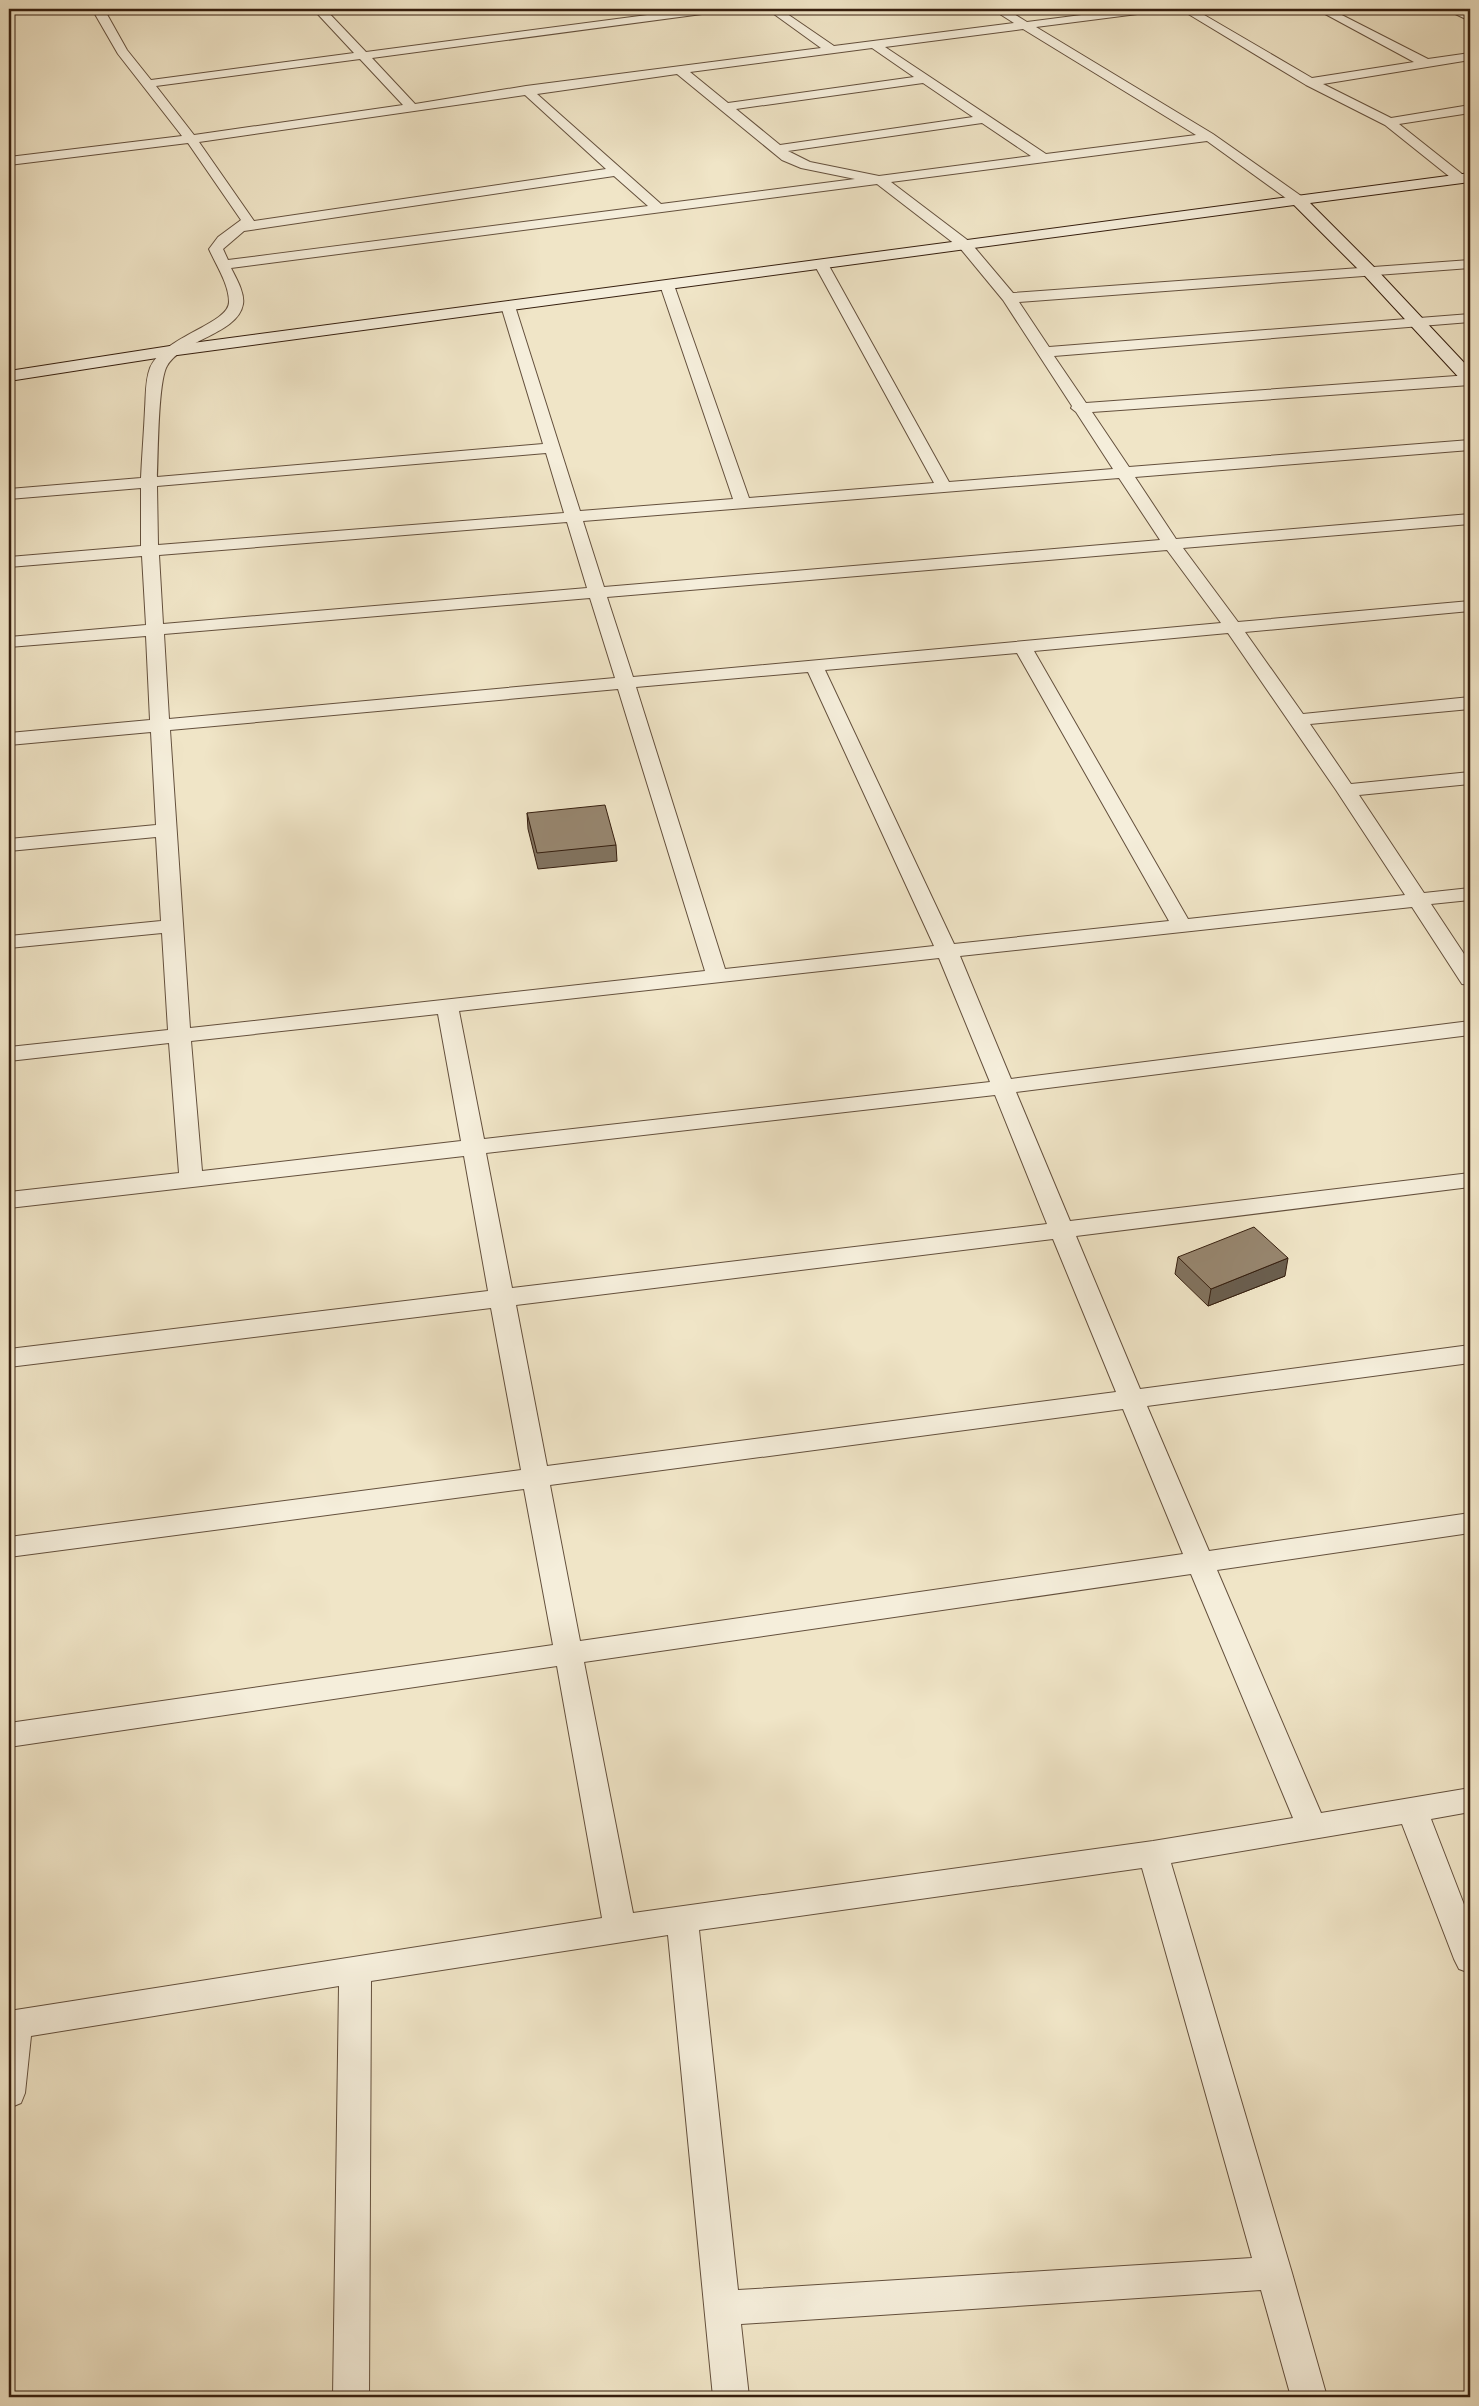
<svg xmlns="http://www.w3.org/2000/svg" width="1479" height="2406" viewBox="0 0 1479 2406" font-family="Alegreya,serif">
<style>
.lines{fill:none;stroke-linecap:round;stroke-linejoin:round}
.street-casing{stroke:#64503d;stroke-width:2}
.secondary-casing{stroke:#361f0f;stroke-width:2}
.street{fill:#f5eedb;fill-rule:evenodd}
.secondary{fill:#f5eedb;fill-rule:evenodd}
.wall{fill:#82735f;stroke:#361f0f}
.shaded-wall{fill:#6a5e4e;stroke:#361f0f}
.building{fill:#97866f;stroke:#361f0f}
</style>
<rect width="100%" height="100%" fill="#f0e5c7"/>
<filter id="stains"><feTurbulence type="fractalNoise" baseFrequency=".004" numOctaves="4"/><feColorMatrix values="0 0 0 0 .2 0 0 0 0 .09 0 0 0 0 .02 0 0 0 .5 -.17"/></filter>
<radialGradient id="worn" r=".72"><stop offset=".6" stop-color="#630" stop-opacity="0"/><stop offset="1" stop-color="#630" stop-opacity=".3"/></radialGradient>
<g class="lines">
<g class="street-casing">
<path id="street" d="M92 9H104L127 50 151 80 354 53 313 9H325L366 52 693 9H723L717 12 372 58 415 104 526 86 821 48 767 9H780L834 46 1014 23 992 9H1006L1027 22 1128 9H1159L1153 12 1036 27 1213 134 1304 198 1306 201 1304 204H1294L1207 141 891 182 970 242 1013 293 1470 260V268L1019 302 1049 347 1470 314V322L1054 356 1086 403 1470 375V385L1092 412 1129 467 1470 440V450L1135 477 1176 539 1470 514V524L1183 548 1238 622 1470 601V611L1245 632 1303 714 1470 697V709L1310 724 1351 784 1470 772V784L1359 795 1424 893 1470 888V900L1431 904 1470 963V985L1462 984 1412 907 960 956 1011 1079 1470 1021V1035L1016 1092 1070 1221 1470 1173V1187L1076 1236 1140 1389 1470 1345V1363L1147 1406 1209 1551 1470 1513V1533L1217 1570 1321 1813 1470 1788V1812L1431 1819 1470 1920V1973L1459 1969 1454 1959 1402 1824 1171 1863 1292 2273 1327 2397H1291L1261 2290 741 2324 749 2397H713L668 1935 371 1981 369 2397H333L339 1986 31 2036 25 2093 21 2103 9 2108V2011L602 1918 557 1666 9 1747V1723L553 1645 524 1489 9 1557V1537L521 1470 491 1308 9 1367V1349L488 1291 464 1156 9 1208V1192L179 1173 169 1043 9 1061V1047L168 1030 162 933 9 948V936L161 921 156 837 9 851V839L156 825 151 732 9 745V733L150 720 146 636 9 647V637L146 625 142 556 9 567V557L141 546V488L9 499V489L141 478C142 455 144 432 145 409 146 396 145 381 150 368 164 336 229 324 229 302 229 284 216 265 209 249L218 237 241 220 188 143 9 165V157L182 136 118 54ZM1023 29 1196 135 1046 154 885 47ZM872 48 914 77 728 103 690 72ZM360 59 403 105 194 135 156 86ZM677 74 782 160 801 168 855 179 661 204 537 94ZM923 83 973 117 780 145 736 109ZM525 95 606 169 254 221 199 142ZM982 123 1031 156 879 176 810 162 788 151ZM614 176 648 206 228 260 223 249 244 231ZM877 184 960 248 1003 300 1072 406 1071 408 1076 412 1113 469 949 482 828 264 821 260 814 264 934 483 749 498 674 285 667 281 660 285 733 499 580 511 515 306 508 302 501 306 543 444 157 477C158 455 158 381 167 366 183 339 238 334 243 304 245 293 236 278 231 268ZM546 453 564 513 158 545 157 486ZM1119 478 1160 540 604 587 583 521ZM567 522 587 588 163 624 159 555ZM1167 550 1221 623 633 677 607 597ZM590 598 615 678 169 719 164 634ZM1228 633 1336 790 1405 895 1188 919 1034 651ZM1017 653 1169 921 954 944 825 670ZM808 672 934 946 725 969 636 687ZM618 689 705 971 190 1028 170 730ZM939 958 990 1082 484 1139 459 1011ZM438 1014 461 1141 202 1171 191 1041ZM995 1095 1047 1224 512 1288 486 1153ZM1053 1239 1116 1392 547 1466 516 1305ZM1123 1409 1183 1554 580 1641 550 1485ZM1191 1574 1293 1818 1153 1841 633 1913 584 1662ZM1142 1868 1252 2258 738 2290 699 1930Z
M1180 9H1194L1312 78 1414 62 1316 9H1330L1428 59 1470 53V60L1323 84 1391 118 1470 105V113L1399 124 1467 178 1460 182 1455 181 1385 125 1306 85Z
M1445 9H1460L1470 14V21Z"/>
</g>
<g class="secondary-casing">
<path id="secondary" d="M1470 173V182L1310 203 1377 270 1470 369V384L1464 383 1365 276 1294 205 170 356 9 381V371L170 346Z"/>
</g>
<use href="#street" class="street"/>
<use href="#secondary" class="secondary"/>
</g>
<path class="wall" d="M527 813 616 845 617 861 538 869 528 829Z
M1178 1257 1285 1276 1208 1306 1175 1274Z"/>
<path class="shaded-wall" d="M1288 1258 1285 1276 1208 1306 1211 1289Z"/>
<path class="building" d="M605 805 616 845 537 853 527 813Z
M1254 1227 1288 1258 1211 1289 1178 1257Z"/>
<rect width="1479" height="2406" fill="none" stroke="#f0e5c7" stroke-width="30"/>
<rect x="10" y="10" width="1459" height="2386" fill="none" stroke="#361f0f" stroke-width="2.5"/>
<rect x="15" y="15" width="1449" height="2376" fill="none" stroke="#361f0f"/>
<rect width="100%" height="100%" filter="url(#stains)"/>
<rect width="100%" height="100%" fill="url(#worn)"/>
</svg>
